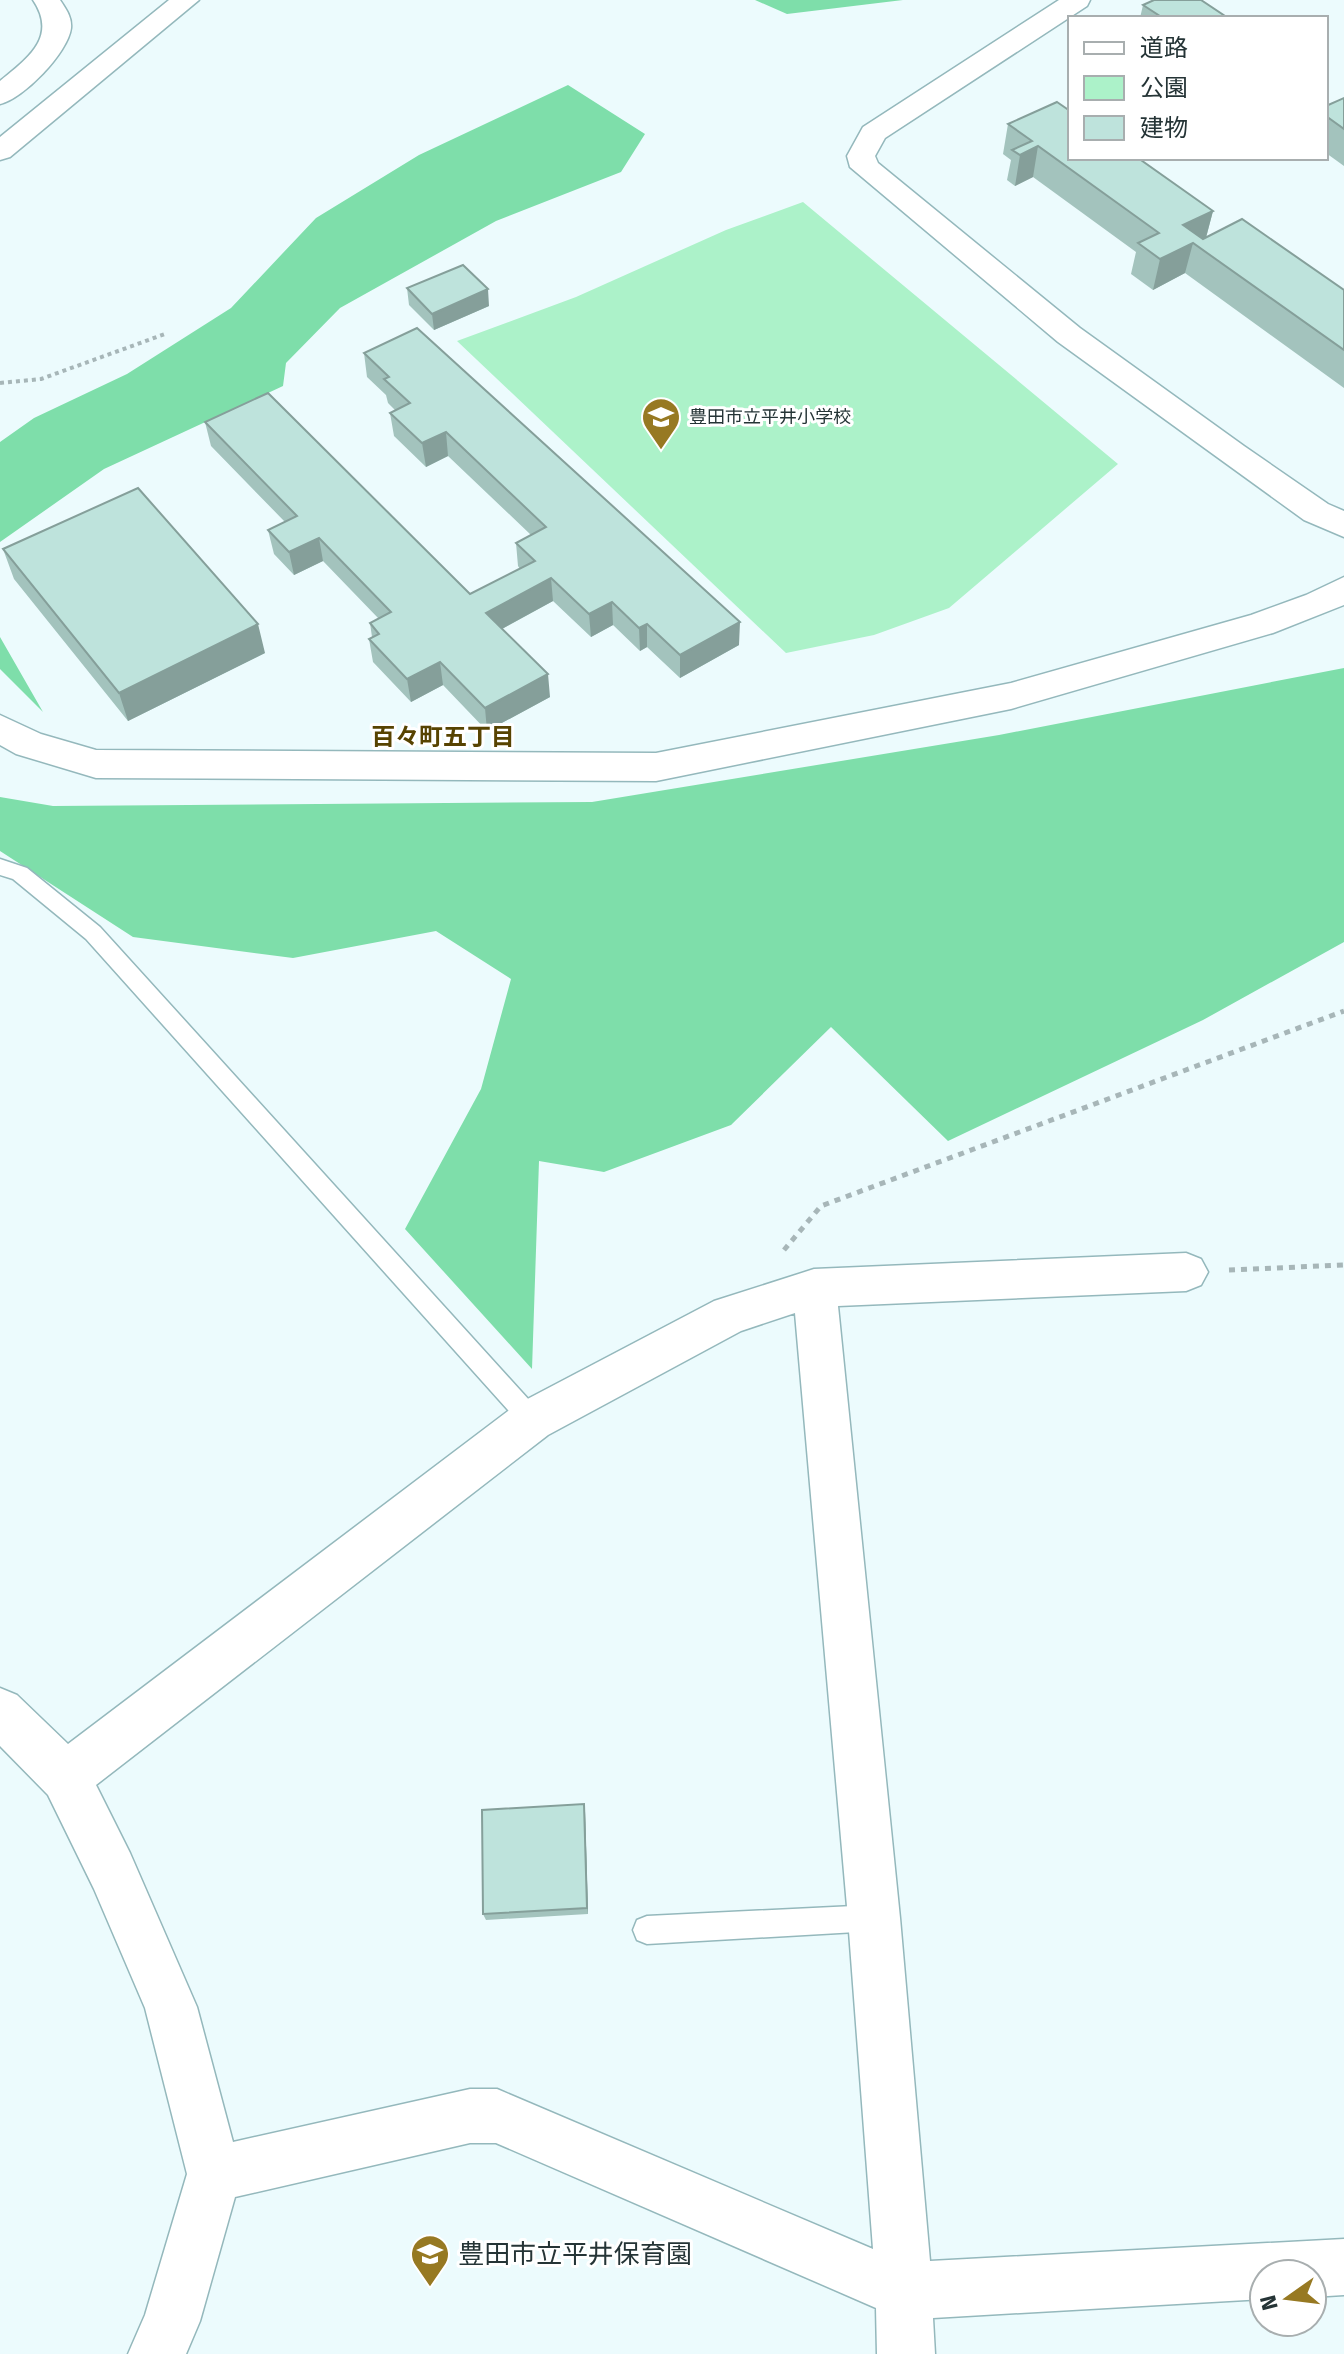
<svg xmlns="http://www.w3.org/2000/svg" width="1344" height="2354" viewBox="0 0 1344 2354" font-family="'Fira Sans','Noto Sans JP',sans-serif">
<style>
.green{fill:#acf2c9}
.forest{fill:#7edeaa}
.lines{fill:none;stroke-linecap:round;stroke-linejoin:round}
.service-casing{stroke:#94b8bc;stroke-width:3}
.minor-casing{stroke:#94b8bc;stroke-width:3}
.path-far1{stroke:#a7b6b8;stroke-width:4;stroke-dasharray:4 4;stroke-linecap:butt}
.path{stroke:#a7b6b8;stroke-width:5;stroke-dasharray:6 6;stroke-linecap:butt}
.service{fill:#fff;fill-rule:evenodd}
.minor{fill:#fff;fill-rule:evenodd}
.wall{fill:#a3c3bd}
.shaded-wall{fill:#859f9a}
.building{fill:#bee3dc;stroke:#859f9a;stroke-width:2}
.labels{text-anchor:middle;stroke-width:6;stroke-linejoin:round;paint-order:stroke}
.far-poi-label{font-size:18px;fill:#253436;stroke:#fff;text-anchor:start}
.neighbourhood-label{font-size:24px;font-weight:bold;fill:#574301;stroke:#fff}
.near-poi-label{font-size:26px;fill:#253436;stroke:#fff;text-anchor:start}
</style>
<rect width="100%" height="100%" fill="#ecfbfd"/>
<path class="green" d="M803 202 1118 464 949 608 874 635 786 653 457 341 576 297 726 230Z"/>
<path class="forest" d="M755 0H903L787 14Z
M568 85 645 134 621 172 496 221 340 308 286 363 283 386 104 469 0 542V442L34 418 127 374 231 308 316 218 419 155Z
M0 637 43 712 0 669Z
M1344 668V942L1203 1020 948 1141 831 1027 731 1125 604 1172 539 1161 532 1369 405 1229 481 1089 511 979 436 931 293 958 133 937 0 851V797L53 806 592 802 999 735Z"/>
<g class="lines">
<g class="service-casing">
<path id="service" d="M0 859 27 868 100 927 540 1412 544 1420 540 1428 532 1431 524 1428 86 939 13 879 0 875Z
M874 1905 884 1908 887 1918 884 1928 874 1931 647 1944 637 1940 633 1930 637 1920 647 1916Z"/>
</g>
<g class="minor-casing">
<path id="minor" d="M33 0H60C66 9 72 17 71 28 68 53 23 99 0 104V81C28 58 58 37 33 0Z
M169 0H199L10 157 0 160V137Z
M1059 0H1090L1087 6 885 138 875 156 878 163 1080 328 1244 446 1328 504 1344 511V537L1304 520 1058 342 850 167 847 156 863 127Z
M1344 577V605L1273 633 1011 709 656 781 96 778 16 754 0 745V715L41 734 96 750 656 753 1011 683 1251 615 1306 595Z
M1186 1253 1201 1259 1208 1272 1201 1285 1186 1291 838 1306 900 1918 930 2261 1344 2239V2295L1312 2297V2274H1264V2299L933 2318 935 2354H877L876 2308 496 2143H470L235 2197 200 2321 186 2354H128L145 2315 187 2174 145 2008 94 1889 48 1795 0 1746V1688L17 1695 68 1744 516 1405 714 1301 814 1269ZM795 1313 848 1918 873 2249 497 2089H470L233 2142 197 2007 130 1853 96 1785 548 1435 741 1331Z"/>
</g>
<path class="path-far1" d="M0 383 41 379 165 334"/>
<path class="path" d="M784 1250 821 1206 1344 1011
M1229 1270 1344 1265"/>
<use href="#service" class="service"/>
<use href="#minor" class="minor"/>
</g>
<path class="wall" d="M1143 5 1228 18H1140Z
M1344 98V166L1326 153V106Z
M1008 124 1213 211 1206 238 1344 290V388L1185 273 1153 290 1131 274 1136 252 1033 177 1015 186 1007 180 1011 160 1003 154Z
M407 288 489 306 434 330 409 305Z
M364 353 739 645 680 678 647 647 640 651 613 625 591 637 553 601 502 629 550 697 487 731 443 685 411 702 373 662 369 639 372 637 370 623 379 619 323 561 294 575 274 554 268 530 285 522 211 446 205 422 470 594 520 569 518 566 516 543 531 535 448 456 426 467 394 436 390 413 395 410 388 403 386 395 367 377Z
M3 549 265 653 128 721 14 579Z
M585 1811 588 1914 486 1920 483 1914Z"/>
<path class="shaded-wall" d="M1038 146 1033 177 1015 186 1020 155Z
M1213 211 1205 241 1193 243 1185 273 1153 290 1160 259 1183 225Z
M488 289 489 306 434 330 432 314Z
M446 432 448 456 426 467 422 443Z
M319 538 323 561 294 575 289 552Z
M551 578 553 601 489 636 486 613Z
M612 602 613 625 591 637 589 614Z
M740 622 739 645 680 678V655Z
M258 624 265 653 128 721 119 693Z
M647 624V647L640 651 639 628Z
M440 662 443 685 411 702 407 679Z
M548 674 550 697 487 731 485 708Z
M584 1804 585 1811 588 1914 587 1908Z"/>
<path class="building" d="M1154 0H1201L1228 18H1163L1143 5Z
M1344 98V129L1326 116V106Z
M1057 102 1070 111V158H1138L1213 211 1183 225 1203 239 1242 219 1344 290V350L1193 243 1160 259 1138 243 1159 233 1038 146 1020 155 1012 150 1032 141 1008 124Z
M463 265 488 289 432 314 407 288Z
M417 328 740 622 680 655 647 624 639 628 612 602 589 614 551 578 486 613 548 674 485 708 440 662 407 679 369 639 379 634 370 623 391 612 319 538 289 552 268 530 297 516 205 422 268 393 470 594 535 561 516 543 546 527 446 432 422 443 390 413 410 403 384 379 389 377 364 353Z
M138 488 258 624 119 693 3 549Z
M584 1804 587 1908 483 1914 482 1810Z"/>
<defs>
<g id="school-pin" transform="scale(2)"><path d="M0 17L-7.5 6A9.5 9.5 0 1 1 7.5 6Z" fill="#977922" stroke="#fff"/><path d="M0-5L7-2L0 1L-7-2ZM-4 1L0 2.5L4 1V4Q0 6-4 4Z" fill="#fff"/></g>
</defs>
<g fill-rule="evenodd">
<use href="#school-pin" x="661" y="417"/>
<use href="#school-pin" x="430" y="2254"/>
</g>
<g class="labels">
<g class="far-poi-label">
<text x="689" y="423">豊田市立平井小学校</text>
</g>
<g class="neighbourhood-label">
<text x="443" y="745">百々町五丁目</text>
</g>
<g class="near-poi-label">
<text x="458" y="2263">豊田市立平井保育園</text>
</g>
</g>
<rect x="1068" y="16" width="260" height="144" fill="#ffffff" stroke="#a8aeaf" stroke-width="2"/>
<rect x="1084" y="42" width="40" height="12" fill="#ffffff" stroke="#a8aeaf" stroke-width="2"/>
<text x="1140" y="56" font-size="24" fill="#253436">道路</text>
<rect x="1084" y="76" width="40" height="24" fill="#acf2c9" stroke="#a8aeaf" stroke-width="2"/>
<text x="1140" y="96" font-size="24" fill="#253436">公園</text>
<rect x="1084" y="116" width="40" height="24" fill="#bee3dc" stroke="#a8aeaf" stroke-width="2"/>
<text x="1140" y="136" font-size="24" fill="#253436">建物</text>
<g transform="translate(1288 2298) rotate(256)"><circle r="38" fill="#ffffff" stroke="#a8aeaf" stroke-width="2"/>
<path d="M0-6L14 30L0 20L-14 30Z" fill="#977922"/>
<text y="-12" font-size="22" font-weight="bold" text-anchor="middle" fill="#253436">N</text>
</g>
</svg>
